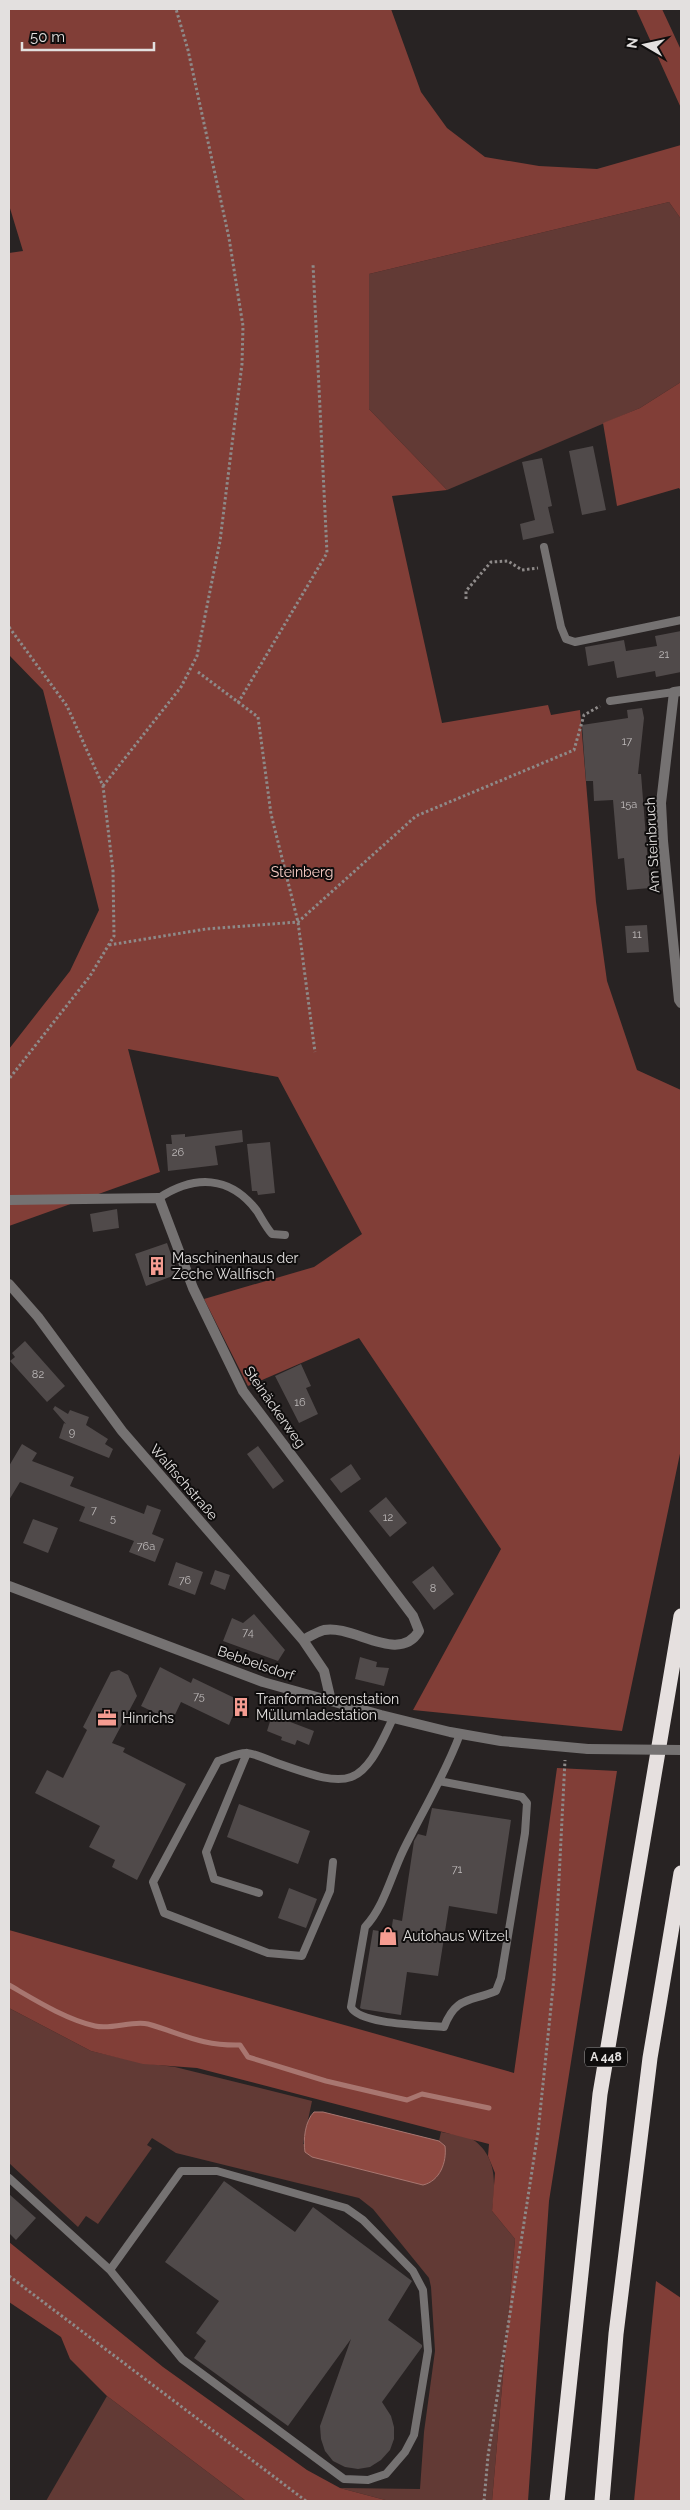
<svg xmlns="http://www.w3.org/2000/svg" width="690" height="2510" viewBox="0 0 690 2510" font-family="Raleway,sans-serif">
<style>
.green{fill:#623a35}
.forest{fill:#813e37}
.water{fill:#8e4941;stroke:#a87670}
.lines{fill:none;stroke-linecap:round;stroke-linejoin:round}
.stream{stroke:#a87670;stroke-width:5}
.building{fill:#504a4a}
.path{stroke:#8e8a89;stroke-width:3;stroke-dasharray:2.5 2.5;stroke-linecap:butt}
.service{stroke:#757272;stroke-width:8}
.minor{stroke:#757272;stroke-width:10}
.motorway{stroke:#e6e0df;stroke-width:15}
.minor-bridge{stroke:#757272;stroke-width:10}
.labels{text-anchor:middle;stroke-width:4;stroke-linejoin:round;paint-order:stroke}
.number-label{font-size:11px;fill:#bebaba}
.shield{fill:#0f0d0d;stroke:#a3a1a0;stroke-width:1}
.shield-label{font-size:12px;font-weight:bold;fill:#e3e0df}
.street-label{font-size:14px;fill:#e3e0df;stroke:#0f0d0d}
.park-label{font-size:14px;fill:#f8cdc6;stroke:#0f0d0d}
.poi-label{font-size:14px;fill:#e3e0df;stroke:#0f0d0d;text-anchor:start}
</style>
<rect width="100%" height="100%" fill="#282323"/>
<path class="green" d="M669 202 681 219V382L640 408 447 490 369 409V274Z
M9 2008 91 2051 143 2063 175 2067 312 2101 303 2144 445 2146 439 2141 441 2132C450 2134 468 2135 475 2141 498 2159 495 2186 492 2211L515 2239 492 2501H389L340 2488 420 2489 424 2432 435 2351 431 2287 429 2278 373 2209 359 2198 176 2153 152 2138 147 2145 152 2148 98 2224 86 2216 78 2227 9 2163Z
M107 2396 246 2501H46Z"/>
<path class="forest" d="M9 9H391L421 92 447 128 485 157 539 166 597 169 681 145V219L669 202 369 274V409L447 490 392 496 442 723 548 705 551 715 580 710 596 902 607 981 637 1070 681 1090V1449L622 1731 413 1710 501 1549 359 1338 248 1386 204 1299 314 1267 362 1234 278 1077 128 1049 160 1172 9 1226V1049L70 971 99 910 43 690 9 655V253L23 251 9 205Z
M636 9H662L681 50V108Z
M681 382V491L679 488 617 506 603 423 640 408Z
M557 1768 617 1771 549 2201 528 2501H492L515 2239 492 2211 495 2173 488 2156 489 2144 197 2068 143 2064 91 2051 9 2008V1930L514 2073Z
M9 2242 163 2367 307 2470 340 2488 389 2501H246L107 2396 70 2359 61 2337 9 2302Z
M656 2281 681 2298V2501H634Z"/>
<path class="water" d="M314 2112H323L439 2141 445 2146C447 2162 440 2181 423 2185L312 2157 305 2152C303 2140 305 2121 314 2112Z"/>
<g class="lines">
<path class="stream" d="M9 1985C35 2000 65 2019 95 2026 112 2030 133 2020 148 2024 183 2034 201 2046 240 2045L248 2057 326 2081 407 2100 422 2094 489 2108"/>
</g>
<path class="building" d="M593 446 606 510 582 515 569 451Z
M542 458 552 506 548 507 554 533 523 540 520 524 535 520 522 462Z
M681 631V672L656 677 655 671 617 678 614 661 588 666 585 647 624 640 626 651 657 646 655 636Z
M642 708 644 718 638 774H641L650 888 627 890 624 858 618 859 613 800 594 801 593 781H586L582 725 628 718 627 710Z
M647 925 649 952 627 953 625 926Z
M242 1130 243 1142 215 1146 218 1165 168 1171 166 1144H172L171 1135 185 1134V1137Z
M270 1142 275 1193 258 1195 257 1191H252L247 1144Z
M117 1209 119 1228 93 1232 90 1214Z
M167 1243 178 1274 146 1286 135 1254Z
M25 1341 65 1386 47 1402 10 1361 15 1357 12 1353Z
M301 1364 311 1386 306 1388 318 1414 299 1423 275 1376Z
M55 1406 68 1414 70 1410 89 1417 86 1425 108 1439 105 1444 113 1449 109 1458 59 1438 64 1423 66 1424 53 1409Z
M22 1444 37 1453 32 1461 74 1477 70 1486 144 1514 147 1505 161 1510 152 1534 164 1539 155 1562 129 1552 134 1541 79 1521 85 1507 20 1482 9 1500V1466Z
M258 1446 284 1481 273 1489 247 1454Z
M351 1464 361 1479 341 1493 330 1479Z
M386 1497 407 1523 390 1537 369 1511Z
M33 1519 58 1528 48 1553 23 1543Z
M176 1562 203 1572 195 1595 168 1585Z
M433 1566 454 1594 434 1610 412 1582Z
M215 1570 230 1575 225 1590 210 1584Z
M254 1614 285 1650 278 1661 223 1641 232 1618 243 1623Z
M360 1657 377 1662 376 1667 389 1668 384 1686 355 1679Z
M160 1667 191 1683 193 1678 247 1704 242 1716 234 1713 229 1725 181 1702 172 1721 141 1706Z
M119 1670 128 1675 137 1696 112 1743 125 1748 123 1752 186 1784 137 1880 112 1867 115 1860 89 1847 100 1826 35 1793 47 1770 63 1778 87 1730 83 1727 111 1672Z
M272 1715 314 1731 309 1745 297 1740 295 1745 281 1740 282 1737 267 1731Z
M239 1804 310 1831 298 1864 227 1837Z
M432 1808 511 1820 497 1914 449 1906 438 1976 407 1972 401 2015 362 2009 360 2008 373 1930 391 1933 393 1919 402 1921 414 1841 418 1834 426 1836Z
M289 1888 317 1899 306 1928 278 1918Z
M224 2181 295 2232 313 2207 412 2281 388 2320 422 2345V2347L382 2402 391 2416 394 2427V2439L390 2450 381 2460 370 2467 358 2469 345 2467 333 2461 325 2451 321 2439 320 2426 351 2339 288 2426 194 2358 206 2341 196 2333 219 2301 165 2262Z
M9 2194 36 2218 16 2240 9 2233Z"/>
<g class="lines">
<path class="path" d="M466 599V591L491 562 508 561 522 570 538 568
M9 627 67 706 103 786 113 871 114 936 90 976 9 1079
M198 672 258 717 271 814 298 922 315 1052
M238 703 327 553 313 264
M103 786 181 687 197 656 220 541 242 364 243 326 229 238 188 50 176 9
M109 945 206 929 298 922 416 816 574 750 584 715 600 706
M9 2276 306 2501
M484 2501 488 2456 538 2132 554 1978 565 1760"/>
<path class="service" d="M544 547 561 627 566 639 575 642 681 620
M610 701 674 692
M159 1198C194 1175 230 1175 257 1211 262 1219 266 1227 272 1234L285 1235
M247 1753 206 1852 214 1879 259 1893
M439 1781 522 1797 527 1803 525 1833 501 1978 496 1991C470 2002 456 1996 444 2027 425 2025 360 2025 351 2007L365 1927C384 1907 391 1876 403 1851 422 1812 445 1775 460 1734
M333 1862 330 1891 302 1956 268 1953 164 1913 153 1882 218 1761C226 1759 239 1752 247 1753 257 1754 270 1761 280 1764 351 1789 361 1789 393 1718
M9 2178 110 2270 182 2359 344 2479 368 2480 386 2474 405 2452 414 2435 428 2351 423 2290 413 2271 363 2220 346 2208 217 2171H181L110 2270"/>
<path class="minor" d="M681 691 674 692 661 803 663 841 679 1000 681 1003
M9 1200 159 1198 193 1288 243 1391 413 1616 419 1631C399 1665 353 1624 324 1630 317 1632 309 1637 303 1640
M9 1284 38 1317 122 1431 303 1640 324 1671 331 1701
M9 1586 263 1682 381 1715 450 1732 501 1741 588 1749"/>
<path class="motorway" d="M557 2501 600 2094 681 1616
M602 2501 616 2334 650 2058 681 1873"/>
<path class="minor-bridge" d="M588 1749 681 1750"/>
</g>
<defs>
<g id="building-bare" transform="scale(1.5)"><path d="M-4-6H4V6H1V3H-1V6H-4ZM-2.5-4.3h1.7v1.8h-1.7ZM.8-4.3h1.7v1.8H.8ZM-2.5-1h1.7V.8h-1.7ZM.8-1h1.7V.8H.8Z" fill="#f59c91" stroke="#0f0d0d" stroke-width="2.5" paint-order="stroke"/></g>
<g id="office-bare" transform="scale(1.5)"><path d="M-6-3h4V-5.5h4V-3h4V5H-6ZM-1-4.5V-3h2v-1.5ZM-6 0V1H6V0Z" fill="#f59c91" stroke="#0f0d0d" stroke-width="2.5" paint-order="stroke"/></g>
<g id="shop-bare" transform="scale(1.5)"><path d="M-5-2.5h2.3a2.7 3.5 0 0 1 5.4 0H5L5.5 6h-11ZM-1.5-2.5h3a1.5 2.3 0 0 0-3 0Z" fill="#f59c91" stroke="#0f0d0d" stroke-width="2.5" paint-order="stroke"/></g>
</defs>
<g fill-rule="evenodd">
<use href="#building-bare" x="157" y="1266"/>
<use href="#building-bare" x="241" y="1707"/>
<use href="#office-bare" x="107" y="1718"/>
<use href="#shop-bare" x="388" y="1936"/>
</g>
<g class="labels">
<g class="number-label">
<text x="664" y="658">21</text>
<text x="627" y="745">17</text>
<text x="629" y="808">15a</text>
<text x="637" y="938">11</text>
<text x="178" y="1156">26</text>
<text x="38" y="1378">82</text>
<text x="300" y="1406">16</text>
<text x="72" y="1436">9</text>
<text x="94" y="1514">7</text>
<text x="388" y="1521">12</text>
<text x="113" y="1522">5</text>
<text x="146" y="1550">76a</text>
<text x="185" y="1584">76</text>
<text x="433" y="1592">8</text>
<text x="248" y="1636">74</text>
<text x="199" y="1700">75</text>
<text x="457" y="1873">71</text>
</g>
<rect class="shield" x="585" y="2047.5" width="42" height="19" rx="4"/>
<g class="shield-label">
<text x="606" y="2061">A 448</text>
</g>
<g class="street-label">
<text transform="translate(652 845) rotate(-93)" y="5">Am Steinbruch</text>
<text transform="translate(275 1407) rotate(55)" y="5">Steinäckerweg</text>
<text transform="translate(184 1482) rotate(49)" y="5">Walfischstraße</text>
<text transform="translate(256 1663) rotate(19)" y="5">Bebbelsdorf</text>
</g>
<g class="park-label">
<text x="302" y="877">Steinberg</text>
</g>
<g class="poi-label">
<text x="172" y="1263">Maschinenhaus der<tspan x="172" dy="16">Zeche Wallfisch</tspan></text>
<text x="256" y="1704">Tranformatorenstation<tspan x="256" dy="16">Müllumladestation</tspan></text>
<text x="122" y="1723">Hinrichs</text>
<text x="403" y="1941">Autohaus Witzel</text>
</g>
</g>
<rect width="690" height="2510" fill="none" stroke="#e3e0df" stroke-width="20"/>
<g transform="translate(645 45) rotate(279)" stroke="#0f0d0d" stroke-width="4" paint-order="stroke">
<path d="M0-4L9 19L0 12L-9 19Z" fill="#e3e0df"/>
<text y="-8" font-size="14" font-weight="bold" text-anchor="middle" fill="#e3e0df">N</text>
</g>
<path d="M22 42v8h132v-8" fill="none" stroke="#e3e0df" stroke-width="2.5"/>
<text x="30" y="42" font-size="15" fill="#e3e0df" stroke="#0f0d0d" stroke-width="4" paint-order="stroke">50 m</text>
</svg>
